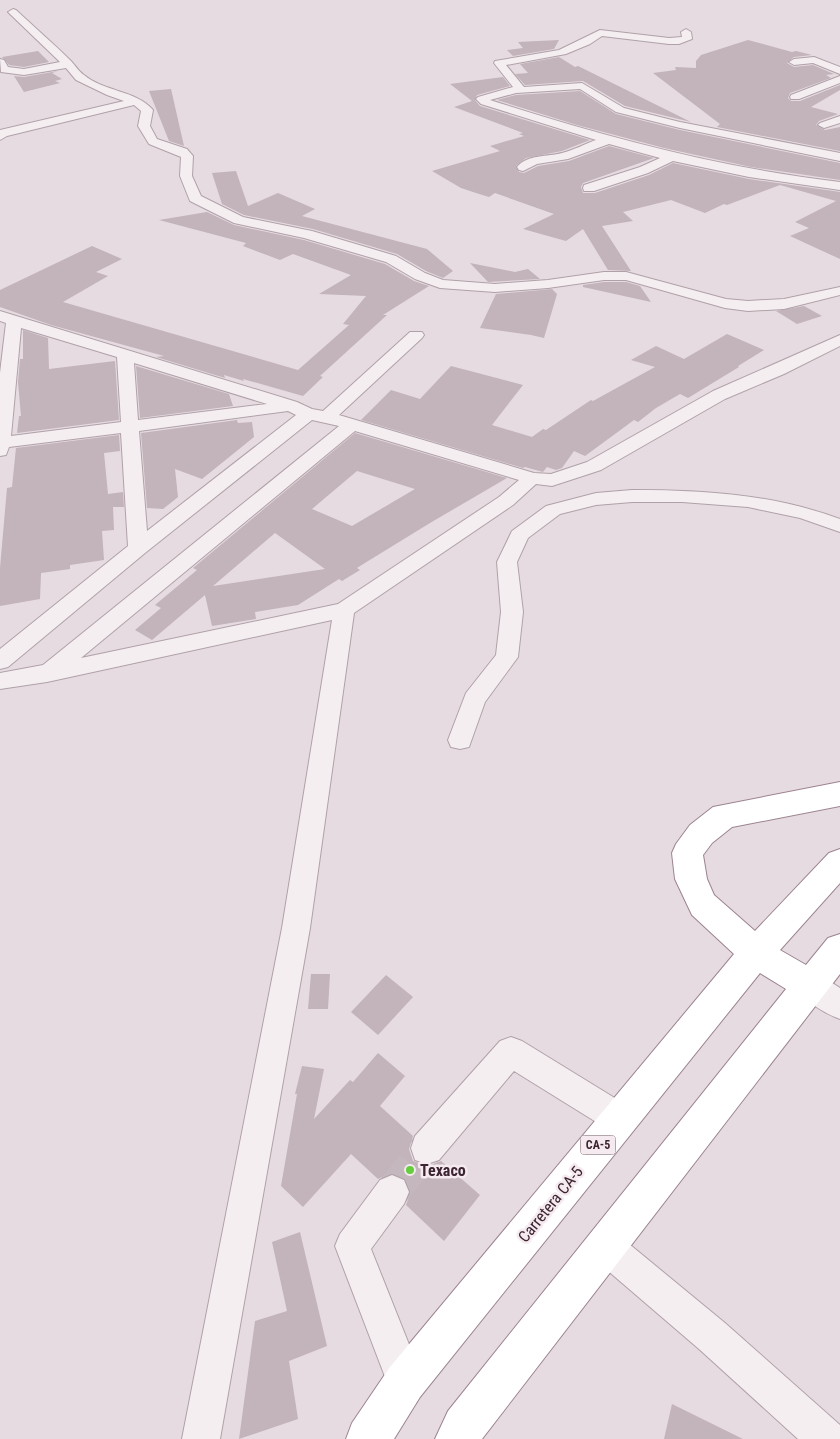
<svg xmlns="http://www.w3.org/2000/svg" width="840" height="1439" viewBox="0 0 840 1439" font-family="'Roboto Condensed',sans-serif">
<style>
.building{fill:#c3b3bb;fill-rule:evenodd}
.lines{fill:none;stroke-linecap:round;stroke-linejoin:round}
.minor-tunnel{stroke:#c4b7be;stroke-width:34;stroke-dasharray:34 17;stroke-linecap:butt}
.minor-casing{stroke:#b0a1a8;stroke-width:2}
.highway-casing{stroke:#9c8390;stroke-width:2}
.minor{fill:#f4eef1;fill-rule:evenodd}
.highway{fill:#fff;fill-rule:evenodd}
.poi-dot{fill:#64ce3d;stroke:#f4eaef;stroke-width:2}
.labels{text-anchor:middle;stroke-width:5;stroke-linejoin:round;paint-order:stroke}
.shield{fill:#f4eaef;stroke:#736069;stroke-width:1}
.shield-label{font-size:12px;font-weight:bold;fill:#3c2530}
.near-poi-label{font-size:16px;font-weight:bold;fill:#3c2530;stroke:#f4eaef;text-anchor:start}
.near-street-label{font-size:16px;fill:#3c2530;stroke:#f4eaef}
</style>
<rect width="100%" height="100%" fill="#e6dbe1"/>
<path class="building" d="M559 40 554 49 513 56 507 50 523 48 518 42Z
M748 40 792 52 796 51 812 55 794 57 787 63 794 67 813 65 834 74 826 75 831 78 790 93 788 98 791 101H800L840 85V90L811 107 838 114 819 121 816 125 825 130 840 127V151L717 127 720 124 653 73 676 70 675 67 696 68V61L701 55Z
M38 51 49 62 24 67 9 65 2 57Z
M559 57 575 67 578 66 691 122 625 106 583 81 525 85 515 74 528 73 520 64Z
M58 71 52 73 62 79 55 81 60 83 24 92 14 76 24 77Z
M503 77 510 86 477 95 475 100 480 106 590 140 562 151 526 158 516 166 519 172 524 173 538 166 569 161 609 146 654 158 583 183 581 187 583 193H595L649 175 673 163 749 179 840 192V259L790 236 809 228 795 222 836 201 780 185 727 205 724 204 705 213 671 200 623 212 633 221 602 226 631 271 608 270 583 229 566 241 523 229 554 214 495 193 489 197 476 193 461 188 432 171 500 151 490 146 524 136 519 134 523 133 454 107 472 101 450 84Z
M171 89 184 146 169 141 149 91Z
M580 91 616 114 680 130 840 163V180L751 167 664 148 577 125 497 100 516 95Z
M236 171 248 206 278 193 315 209 302 216 427 249 453 271 443 278 426 271 397 254 313 229 244 215 222 204 212 173Z
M207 212 234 225 304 240 385 264 414 281 429 286 383 315H387L320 376 323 377 303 396 243 379 244 381 224 375 225 378 156 357 164 356 51 325 0 307V290L92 246 122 259 96 272 108 276 63 302 298 370 349 325 343 324 366 296 319 294 351 275 293 254 280 260 243 246 246 243 159 220Z
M470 263 515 272 528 269 540 279 488 282Z
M604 282H626L640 286 651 302 583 287V285Z
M552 289 557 294 544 338 531 335 480 328 496 294Z
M804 306 822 316 797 324 776 311Z
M23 330 48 338 49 369 115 361 119 420 17 433 19 416H21L18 382 20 359H23Z
M727 334 764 350 738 366 739 367 688 398 680 394 656 408 638 422 634 420 585 456 574 451 562 468 556 470 547 467 543 472 525 467 523 468 361 420 391 390 420 399 451 366 523 385 492 425 532 437 543 429 546 430 591 400 593 401 655 367 631 360 656 346 684 359Z
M136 366 229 394 233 406 140 418Z
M237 420 238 423 252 422 254 437 202 479 175 469 178 497 163 509 147 508 141 433Z
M355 433 507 478 430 523 360 566 357 568 360 570 342 581 339 579 298 605 255 612 256 619 212 626 205 595 152 640 135 630 161 608 155 605 197 570 193 568ZM357 471 415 489 352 526 312 509ZM275 533 325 569 213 586Z
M119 435 120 451 104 453 108 494 123 492 124 507H113L114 530 102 531 104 560 70 565V569L41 573 40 599 0 606V568L7 488 12 487 16 448Z
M311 974H330L328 1009H308Z
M386 975 413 997 378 1035 351 1012Z
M378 1053 405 1076 380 1106 413 1136 409 1149 413 1161 428 1166 441 1161 480 1195 444 1241 406 1205 411 1191 405 1178 391 1173 378 1179 351 1154 303 1207 281 1186 297 1094H295L302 1066 324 1069 314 1119 350 1080 353 1082Z
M300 1232 327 1346 289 1361 298 1419 239 1439 255 1321 287 1311 272 1242Z
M672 1404 743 1439H664Z"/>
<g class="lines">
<path class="minor-tunnel" d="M392 1192 427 1148"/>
<g class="minor-casing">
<path id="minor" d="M13 9 16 10C34 27 53 43 71 61 75 65 79 72 84 75 104 92 136 90 153 110L150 126 157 139 187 149 193 156 192 176 201 196 243 217 312 231 396 256 425 273 443 280 495 284 548 280 604 272H626L726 299 748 301 784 299 840 287V295L784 309 748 311 725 308 626 280H604L548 288 495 292 440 288 415 279 386 262 304 238 234 223 190 201 180 176 181 157 149 144 138 126 141 111 134 105 7 136 0 140V130L124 101 107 95 76 80 66 68 24 75 1 72 0 59 4 60 8 67 24 69 60 62 10 14 8 12Z
M686 29 691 32 692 39 679 44H669L602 36 590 44 566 54 506 65 524 87 582 83 624 108 680 122 840 153V161L680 128 616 112 580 89 516 93 490 100C605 137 720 168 840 182V190L749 177 673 161 648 173 594 191H584L583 188 584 185 640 167 660 158 609 144 568 159 537 164 523 171 519 170 517 167C528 154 547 157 562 153 574 150 585 144 596 140L481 104 476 99 478 97 513 87 494 63 495 61 559 50 600 30 669 38 682 37 681 32Z
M814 57 840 67V74L813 63 794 65 789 62 794 59Z
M840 76V83L799 99H791L790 97 791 95Z
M840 116V123L824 128 818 125 820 123Z
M0 311 297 402 312 409 323 411 410 332H422L424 335 422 338 339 415 534 473 551 474 587 462 713 391 840 335V346L784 374 725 399 601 470 552 486 536 484 513 505 354 613 310 928 220 1439H182L282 928 332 620 47 682 0 689V673L43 665 339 426 312 420 145 553 8 667 0 669V649L128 546 121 433 9 447 6 455 0 456V373L6 323 0 321ZM21 328 117 357 121 422 11 436ZM134 363 267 404 138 420ZM288 411 296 415 147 531 139 431ZM355 431 519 480 499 497 338 604 81 658Z
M632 490C704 490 772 494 840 519V532L800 518 748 507 682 502H632L596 505 560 514 528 538 517 562 523 612 518 657 485 702 469 747 460 749 451 747 448 740 466 693 496 655 501 612 497 562 512 531 546 506 596 493Z
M810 971 820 975 840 988V1019C824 1013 803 1001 795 985L800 975Z
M511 1037 522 1041 631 1108 636 1119 631 1130 620 1135 609 1130 514 1071 439 1160 427 1164 415 1160 411 1148 415 1136 500 1041Z
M392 1175 404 1180 409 1192 404 1204 371 1249 424 1382 418 1395 405 1401 392 1395 335 1246 340 1234 380 1180Z
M605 1229 617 1234 725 1323 840 1425V1439H798L699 1349 593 1258 588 1246 593 1234Z"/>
</g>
<g class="highway-casing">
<path id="highway" d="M840 782V806L732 827 712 843 703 855 707 879 714 895 755 931 829 853 840 849V883L780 950 806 965 828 938 840 934V974L482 1439H435L448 1411 786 989 760 973 420 1397 394 1439H346L352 1423 390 1367 734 954 692 915 675 879 672 853 676 844 690 825 713 807Z"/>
</g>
<use href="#minor" class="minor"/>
<use href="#highway" class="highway"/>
</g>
<circle class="poi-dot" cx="410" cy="1170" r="5"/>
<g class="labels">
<rect class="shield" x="580.5" y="1135.5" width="35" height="19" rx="4"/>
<g class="shield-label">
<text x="598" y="1149">CA-5</text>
</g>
<g class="near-poi-label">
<text x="420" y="1176">Texaco</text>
</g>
<g class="near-street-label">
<text transform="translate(550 1204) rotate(-51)" y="6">Carretera CA-5</text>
</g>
</g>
</svg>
